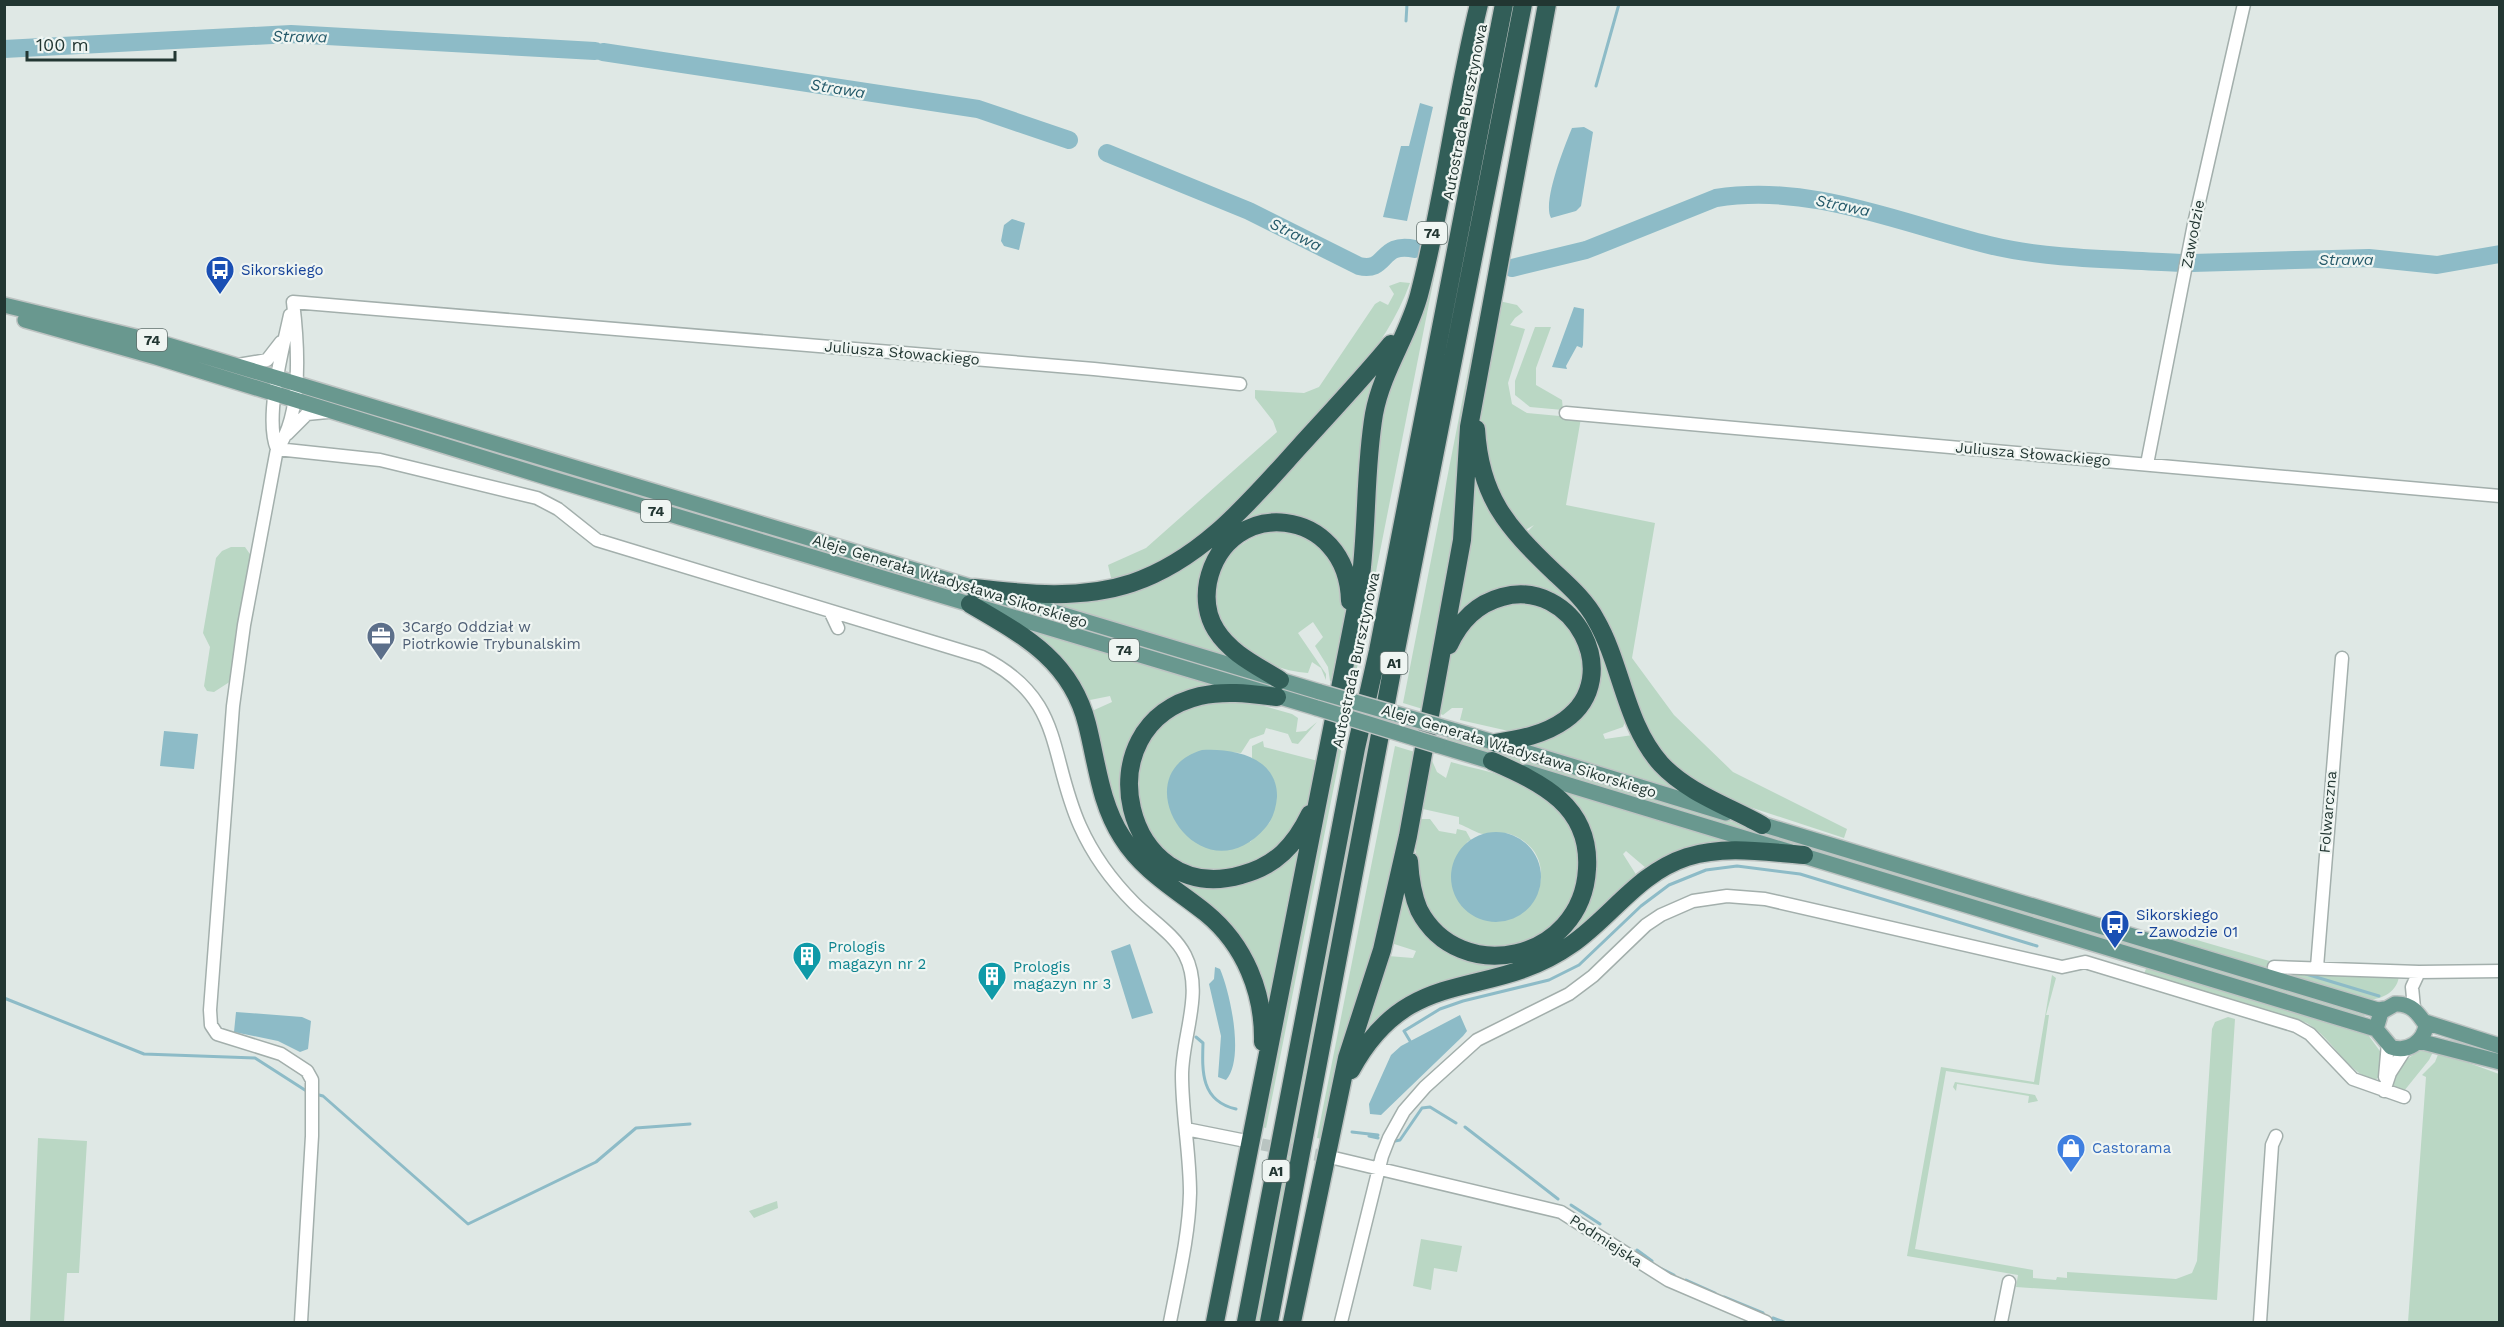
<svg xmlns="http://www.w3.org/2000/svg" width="2504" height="1327" viewBox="0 0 2504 1327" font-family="'Work Sans',sans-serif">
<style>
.green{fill:#bad7c4}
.water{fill:#8dbbc7}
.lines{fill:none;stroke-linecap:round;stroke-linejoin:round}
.stream{stroke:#8dbbc7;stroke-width:3}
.river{stroke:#8dbbc7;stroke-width:18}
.minor-tunnel{stroke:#b9c4c1;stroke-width:12;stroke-dasharray:12 6;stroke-linecap:butt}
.minor-casing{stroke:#a3afac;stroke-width:15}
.major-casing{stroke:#bdc3c2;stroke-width:18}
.highway-casing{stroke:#bdc3c2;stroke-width:21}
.minor{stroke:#fff;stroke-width:12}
.major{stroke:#69988f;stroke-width:15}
.highway{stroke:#325e58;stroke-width:18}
.major-bridge-casing{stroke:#bdc3c2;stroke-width:18;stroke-linecap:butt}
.major-bridge{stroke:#69988f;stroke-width:15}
.labels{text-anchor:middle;stroke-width:4.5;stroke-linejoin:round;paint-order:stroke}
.shield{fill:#eff5f2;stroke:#606f6c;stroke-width:1.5}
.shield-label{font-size:14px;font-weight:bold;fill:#223632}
.street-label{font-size:15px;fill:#223632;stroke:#eff5f2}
.transit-label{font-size:15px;fill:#164399;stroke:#eff5f2;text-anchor:start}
.service-label{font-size:15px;fill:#4e5e75;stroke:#eff5f2;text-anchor:start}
.culture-label{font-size:15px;fill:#0d838f;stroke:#eff5f2;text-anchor:start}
.shop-label{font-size:15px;fill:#366cbe;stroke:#eff5f2;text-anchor:start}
.water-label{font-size:16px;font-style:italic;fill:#255a6a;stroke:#eff5f2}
</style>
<rect width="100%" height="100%" fill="#dfe8e5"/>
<path class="green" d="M1484 5H1488L1353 688 1346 686 1375 458 1388 381Z
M1522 96 1426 710 1403 703Z
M1400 282 1410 283C1385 352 1330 403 1280 456 1251 488 1222 523 1186 548 1164 564 1137 572 1112 582L1108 565 1146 548 1277 432 1273 421 1255 398V390L1304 393 1319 387 1375 304 1380 301 1388 305 1394 294 1389 286Z
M1499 301 1517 305 1523 312 1515 318 1510 325 1525 329 1508 383 1512 404 1527 413 1581 418 1566 505 1655 523 1632 658 1674 715 1733 772 1847 829 1844 838 1722 798 1705 790 1662 756 1646 733 1617 657 1523 536 1534 525 1522 532 1496 497 1480 433 1483 390Z
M1535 327H1551L1536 368V385L1562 400 1563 410 1530 407 1515 395V381Z
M1366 381 1378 383 1355 568 1337 542 1261 518 1201 587 1240 661 1034 599 1169 572Z
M1471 457C1475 472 1477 488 1484 501 1508 546 1554 573 1583 614 1605 645 1613 685 1626 720L1623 727 1603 734 1605 739 1633 735 1694 798 1520 745 1561 732 1597 662 1535 588C1503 586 1481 593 1457 614Z
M1279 530 1303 535 1328 550 1347 605 1333 682 1330 681 1328 667 1315 646 1323 637 1313 622 1298 633 1326 674V680L1321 668 1312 662 1308 673C1276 671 1236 653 1220 622 1196 577 1236 536 1279 530Z
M231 547H245L252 557 236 631 231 681 214 692 207 691 204 686 210 647 203 633 216 558 222 551Z
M1522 601 1547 608 1570 625 1583 660V680L1574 701 1548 724 1513 732 1460 720 1463 708H1452L1443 715 1438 713 1452 651 1458 638 1484 610Z
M1031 630 1221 687 1195 690 1166 703 1123 802 1133 833 1212 885H1234L1263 876 1305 836 1269 1017 1260 978 1150 865 1117 818 1092 711 1112 702 1110 696 1085 701Z
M1203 701H1246L1292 714 1298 718 1296 732 1306 731 1317 722 1298 744 1292 743 1288 734 1266 728 1264 734 1250 739 1241 753 1202 750 1250 842 1270 822 1275 783 1269 771 1252 758V746L1263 741 1264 747 1318 761 1305 815 1299 826 1265 860 1232 871 1210 872 1176 860 1153 840 1135 800 1139 757 1161 723Z
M1338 729 1345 731 1266 1128 1258 1126Z
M1447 736 2366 1012 2364 1017 1447 741Z
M1367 737 1373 739 1260 1322H1252Z
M1395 746 1418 753 1388 899 1322 1139 1317 1138Z
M1430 756 1437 772 1446 778 1451 762C1477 770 1510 774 1533 789 1576 814 1590 850 1572 897 1565 915 1554 931 1535 940 1519 948 1499 948 1481 945 1417 933 1411 873 1418 819H1430L1439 831 1456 834 1457 829 1466 831 1471 840 1467 842 1458 900C1511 964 1579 866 1515 836 1504 831 1495 834 1484 834 1477 834 1466 826 1459 824V817L1423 809 1421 805Z
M1550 785 1754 846 1646 868 1626 851 1623 854 1637 876 1550 952 1447 984 1356 1051 1388 956 1413 958 1416 951 1391 943 1402 883 1473 960 1570 930 1582 915 1588 900 1595 864Z
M2169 932 2273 962 2399 974C2399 991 2382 1000 2366 1000L2166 940Z
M2147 966 2366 1032 2382 1054 2380 1076 2374 1081C2345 1070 2333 1039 2307 1023L2144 974Z
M2052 975 2056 978 2046 1015H2049L2039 1085 1946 1071 1915 1249 2033 1270V1278L2056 1280 2057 1277 2067 1278V1272L2176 1279 2192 1273 2197 1261 2212 1029 2215 1022 2228 1017 2235 1019 2217 1300 2016 1287 2018 1275 1907 1256 1941 1067 2034 1082Z
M2424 1048 2434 1050 2429 1060 2404 1091 2394 1087C2390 1067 2410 1057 2424 1048Z
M2439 1052 2499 1074V1322H2408L2426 1077 2422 1075 2435 1062Z
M1955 1082 2035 1095 2038 1101 2028 1103 2029 1096 1957 1084 1956 1091 1953 1087Z
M38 1138 87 1141 79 1273H67L64 1322H30Z
M777 1201 778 1208 754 1218 749 1211Z
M1421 1239 1462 1246 1457 1272 1434 1268 1431 1290 1413 1286Z"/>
<path class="water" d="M1420 103 1433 107 1407 221 1383 217 1401 146H1409Z
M1584 127 1593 132 1581 206 1576 211 1551 218C1542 202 1565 145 1572 128Z
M1012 219 1025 223 1019 250 1004 246 1001 241 1004 225Z
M1574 307 1584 309 1583 345 1582 348 1577 346 1566 366 1567 369 1552 367Z
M164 731 198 734 194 769 160 766Z
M1202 750C1233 748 1278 757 1277 797 1276 808 1273 819 1266 827 1201 903 1119 775 1202 750Z
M1451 877a45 45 0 1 1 90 0a45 45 0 1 1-90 0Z
M1130 944 1153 1013 1132 1019 1111 951Z
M1215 967 1220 969C1230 992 1245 1059 1226 1080L1218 1077 1221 1036 1209 984 1214 979Z
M236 1012 302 1017 311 1021 308 1049 300 1052 278 1041 234 1032Z
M1460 1015 1467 1031 1463 1036 1381 1115 1370 1114 1369 1104 1391 1055 1401 1046Z"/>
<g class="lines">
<path class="stream" d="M1406 21 1407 4
M1596 86 1619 4
M2306 974 2379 996
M4 998 144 1054 255 1058 308 1092
M1196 1037 1203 1043C1202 1072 1201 1101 1236 1109
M1410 1041 1404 1031 1440 1009 1463 1001 1549 980 1579 965 1641 906 1669 885 1706 870 1737 866 1800 874 2037 946
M315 1094 323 1096 468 1224 596 1162 636 1128 690 1124
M1465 1127 1558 1199
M1352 1132 1378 1135
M1369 1136 1378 1138
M1395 1141 1400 1140 1422 1108 1430 1107 1456 1123
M1571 1205 1600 1224
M1637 1250 1652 1261
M1662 1269 1674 1275
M1686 1280 1715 1293
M1724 1297 1763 1313
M1773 1318 1784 1322"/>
<path class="river" d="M4 49 291 34 595 51
M603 52 978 109 1069 140
M1107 153 1249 211 1359 266C1388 273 1379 241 1415 249
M2192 263 2369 258 2437 265 2500 254
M1512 268 1586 250 1716 198C1811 183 1899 223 1989 245 2051 260 2118 259 2181 263"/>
<path class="minor-tunnel" d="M1244 1141 1333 1158"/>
<g class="minor-casing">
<path id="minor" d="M293 302C298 343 303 415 277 449L244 625 233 706 210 1010 211 1025 217 1034 281 1054 307 1071 312 1080V1136L301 1322
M293 302 1094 369 1240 384
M238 365 267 360 281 342
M1566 413 2500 496
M287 434 307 414 327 412
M277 449 380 460 537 498 558 509 597 540 982 657C1065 699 1048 754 1080 826 1093 855 1112 881 1134 903 1151 920 1174 934 1185 955 1204 992 1182 1036 1182 1075 1182 1115 1190 1153 1190 1193 1189 1236 1178 1280 1170 1322
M277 449C264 418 283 348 290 315
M2147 464 2194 224 2244 4
M830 611 838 628
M2274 967 2419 972 2500 971
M2317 967 2342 658
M2414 1008 2412 987 2419 972
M2385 1077 2388 1043
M2384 1091 2390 1073 2406 1048
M1186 1129 1241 1140
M1334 1158 1561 1212 1668 1280 1766 1322
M1341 1322 1382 1156 1389 1138 1404 1111 1425 1087 1477 1040 1569 994 1593 976 1646 925 1661 915 1693 901 1727 896 1765 899 2062 967 2085 962 2296 1026 2310 1034 2353 1079 2404 1097
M2001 1322 2009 1282
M2260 1322 2272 1145 2276 1136"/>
</g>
<g class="major-casing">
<path id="major" d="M4 305 161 343 1320 692
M25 320 156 357 549 478 1317 708
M1473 736 1726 813
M1437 745 1503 765
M1526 772 2376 1029
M1751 821 2378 1010 2383 1009
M2395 1004C2411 1003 2418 1013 2426 1025 2424 1042 2407 1053 2391 1047L2376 1029 2381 1012Z
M2425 1022 2500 1046
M2419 1041 2500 1062"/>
</g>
<g class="highway-casing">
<path id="highway" d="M1476 429C1480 497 1507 527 1554 572 1569 586 1586 601 1596 620 1622 665 1625 724 1661 764 1688 793 1728 806 1762 825
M974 588C1026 594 1081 600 1132 583 1203 559 1251 500 1300 446 1331 412 1362 379 1391 344
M970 604C1023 635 1071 660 1087 724 1097 763 1100 803 1122 837 1143 871 1176 889 1206 913 1245 945 1264 993 1263 1042
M1449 645C1460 621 1476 604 1502 597 1573 577 1626 677 1565 720 1544 735 1520 739 1496 743
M1280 680C1258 666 1231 654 1216 630 1207 616 1205 598 1208 582 1227 494 1348 506 1350 601
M1277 697C1252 694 1226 690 1200 696 1080 725 1125 908 1241 875 1276 866 1295 845 1310 814
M1409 861C1410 878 1412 894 1419 910 1459 987 1582 962 1587 869 1591 806 1542 783 1492 761
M1351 1070C1410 961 1489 1003 1572 944 1612 916 1638 873 1687 857 1725 845 1765 852 1804 855
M1215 1322 1359 592C1368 533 1364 473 1374 414 1382 371 1408 336 1419 295 1444 199 1455 101 1479 4
M1246 1322 1356 748 1378 651 1504 4
M1269 1322 1396 650 1523 4
M1292 1322 1347 1058 1382 950 1408 836 1462 540 1469 427 1547 4"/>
</g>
<use href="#minor" class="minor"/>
<use href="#major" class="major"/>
<use href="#highway" class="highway"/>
<g class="major-bridge-casing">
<path id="major-bridge" d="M1320 692 1473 736
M1317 708 1437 745"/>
</g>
<use href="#major-bridge" class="major-bridge"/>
</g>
<defs>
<g id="bus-pin" transform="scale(1.5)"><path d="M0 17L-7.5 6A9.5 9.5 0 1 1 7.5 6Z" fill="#1a4fb4" stroke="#eff5f2"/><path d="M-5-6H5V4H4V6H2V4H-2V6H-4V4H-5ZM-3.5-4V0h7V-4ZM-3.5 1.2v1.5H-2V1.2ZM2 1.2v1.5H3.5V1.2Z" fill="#fff"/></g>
<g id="office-pin" transform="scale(1.5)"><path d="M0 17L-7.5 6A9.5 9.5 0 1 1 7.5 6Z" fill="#5c6f8a" stroke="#eff5f2"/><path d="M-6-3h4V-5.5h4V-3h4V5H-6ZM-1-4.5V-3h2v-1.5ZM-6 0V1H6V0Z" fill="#fff"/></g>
<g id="building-pin" transform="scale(1.5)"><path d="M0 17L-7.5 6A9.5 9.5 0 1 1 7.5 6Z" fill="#0f9aa8" stroke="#eff5f2"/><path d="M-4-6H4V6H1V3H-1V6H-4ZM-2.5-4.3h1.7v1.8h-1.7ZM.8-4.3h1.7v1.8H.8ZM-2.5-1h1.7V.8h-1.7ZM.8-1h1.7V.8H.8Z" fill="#fff"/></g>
<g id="shop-pin" transform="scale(1.5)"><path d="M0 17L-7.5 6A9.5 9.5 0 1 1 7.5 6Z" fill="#3f7fe0" stroke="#eff5f2"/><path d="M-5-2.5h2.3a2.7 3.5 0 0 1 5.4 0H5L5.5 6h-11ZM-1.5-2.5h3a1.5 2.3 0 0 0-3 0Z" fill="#fff"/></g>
</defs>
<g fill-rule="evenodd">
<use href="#bus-pin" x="220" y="270"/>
<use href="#office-pin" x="381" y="636"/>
<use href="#bus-pin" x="2115" y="924"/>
<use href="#building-pin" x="807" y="956"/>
<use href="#building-pin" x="992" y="976"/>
<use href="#shop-pin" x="2071" y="1148"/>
</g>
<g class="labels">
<g class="shield">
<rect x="1417" y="222" width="30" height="22" rx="4.5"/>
<rect x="137" y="329" width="30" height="22" rx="4.5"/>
<rect x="641" y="500" width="30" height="22" rx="4.5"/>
<rect x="1109" y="639" width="30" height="22" rx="4.5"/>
<rect x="1380.5" y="652" width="27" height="22" rx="4.5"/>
<rect x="1262.5" y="1160" width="27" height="22" rx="4.5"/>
</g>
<g class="shield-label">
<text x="1432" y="238">74</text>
<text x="152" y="345">74</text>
<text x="656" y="516">74</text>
<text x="1124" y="655">74</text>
<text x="1394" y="668">A1</text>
<text x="1276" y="1176">A1</text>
</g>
<g class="street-label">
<text transform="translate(1465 112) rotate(-79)" y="5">Autostrada Bursztynowa</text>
<text transform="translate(2193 234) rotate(-79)" y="5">Zawodzie</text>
<text transform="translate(902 353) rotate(5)" y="5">Juliusza Słowackiego</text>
<text transform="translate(2033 454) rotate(5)" y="5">Juliusza Słowackiego</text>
<text transform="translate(950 581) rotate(17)" y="5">Aleje Generała Władysława Sikorskiego</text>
<text transform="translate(1356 660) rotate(-78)" y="5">Autostrada Bursztynowa</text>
<text transform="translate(1519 751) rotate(17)" y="5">Aleje Generała Władysława Sikorskiego</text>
<text transform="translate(2328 812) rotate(-85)" y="5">Folwarczna</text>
<text transform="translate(1606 1241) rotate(33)" y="5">Podmiejska</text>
</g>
<g class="transit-label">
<text x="241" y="275">Sikorskiego</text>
<text x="2136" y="920">Sikorskiego<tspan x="2136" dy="17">- Zawodzie 01</tspan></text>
</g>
<g class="service-label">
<text x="402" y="632">3Cargo Oddział w<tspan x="402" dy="17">Piotrkowie Trybunalskim</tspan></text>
</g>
<g class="culture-label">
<text x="828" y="952">Prologis<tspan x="828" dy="17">magazyn nr 2</tspan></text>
<text x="1013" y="972">Prologis<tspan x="1013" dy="17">magazyn nr 3</tspan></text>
</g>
<g class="shop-label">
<text x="2092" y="1153">Castorama</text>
</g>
<g class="water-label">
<text transform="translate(300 36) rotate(1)" y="6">Strawa</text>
<text transform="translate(838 88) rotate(9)" y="6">Strawa</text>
<text transform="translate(1843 205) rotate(12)" y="6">Strawa</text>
<text transform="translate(1296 234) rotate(26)" y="6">Strawa</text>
<text x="2346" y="265">Strawa</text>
</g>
</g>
<rect width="2504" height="1327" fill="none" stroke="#223632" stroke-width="12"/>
<path d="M27 51v9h148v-9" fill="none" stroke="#223632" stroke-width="3"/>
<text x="36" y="51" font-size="18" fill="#223632" stroke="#eff5f2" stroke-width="4.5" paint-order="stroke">100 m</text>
</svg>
